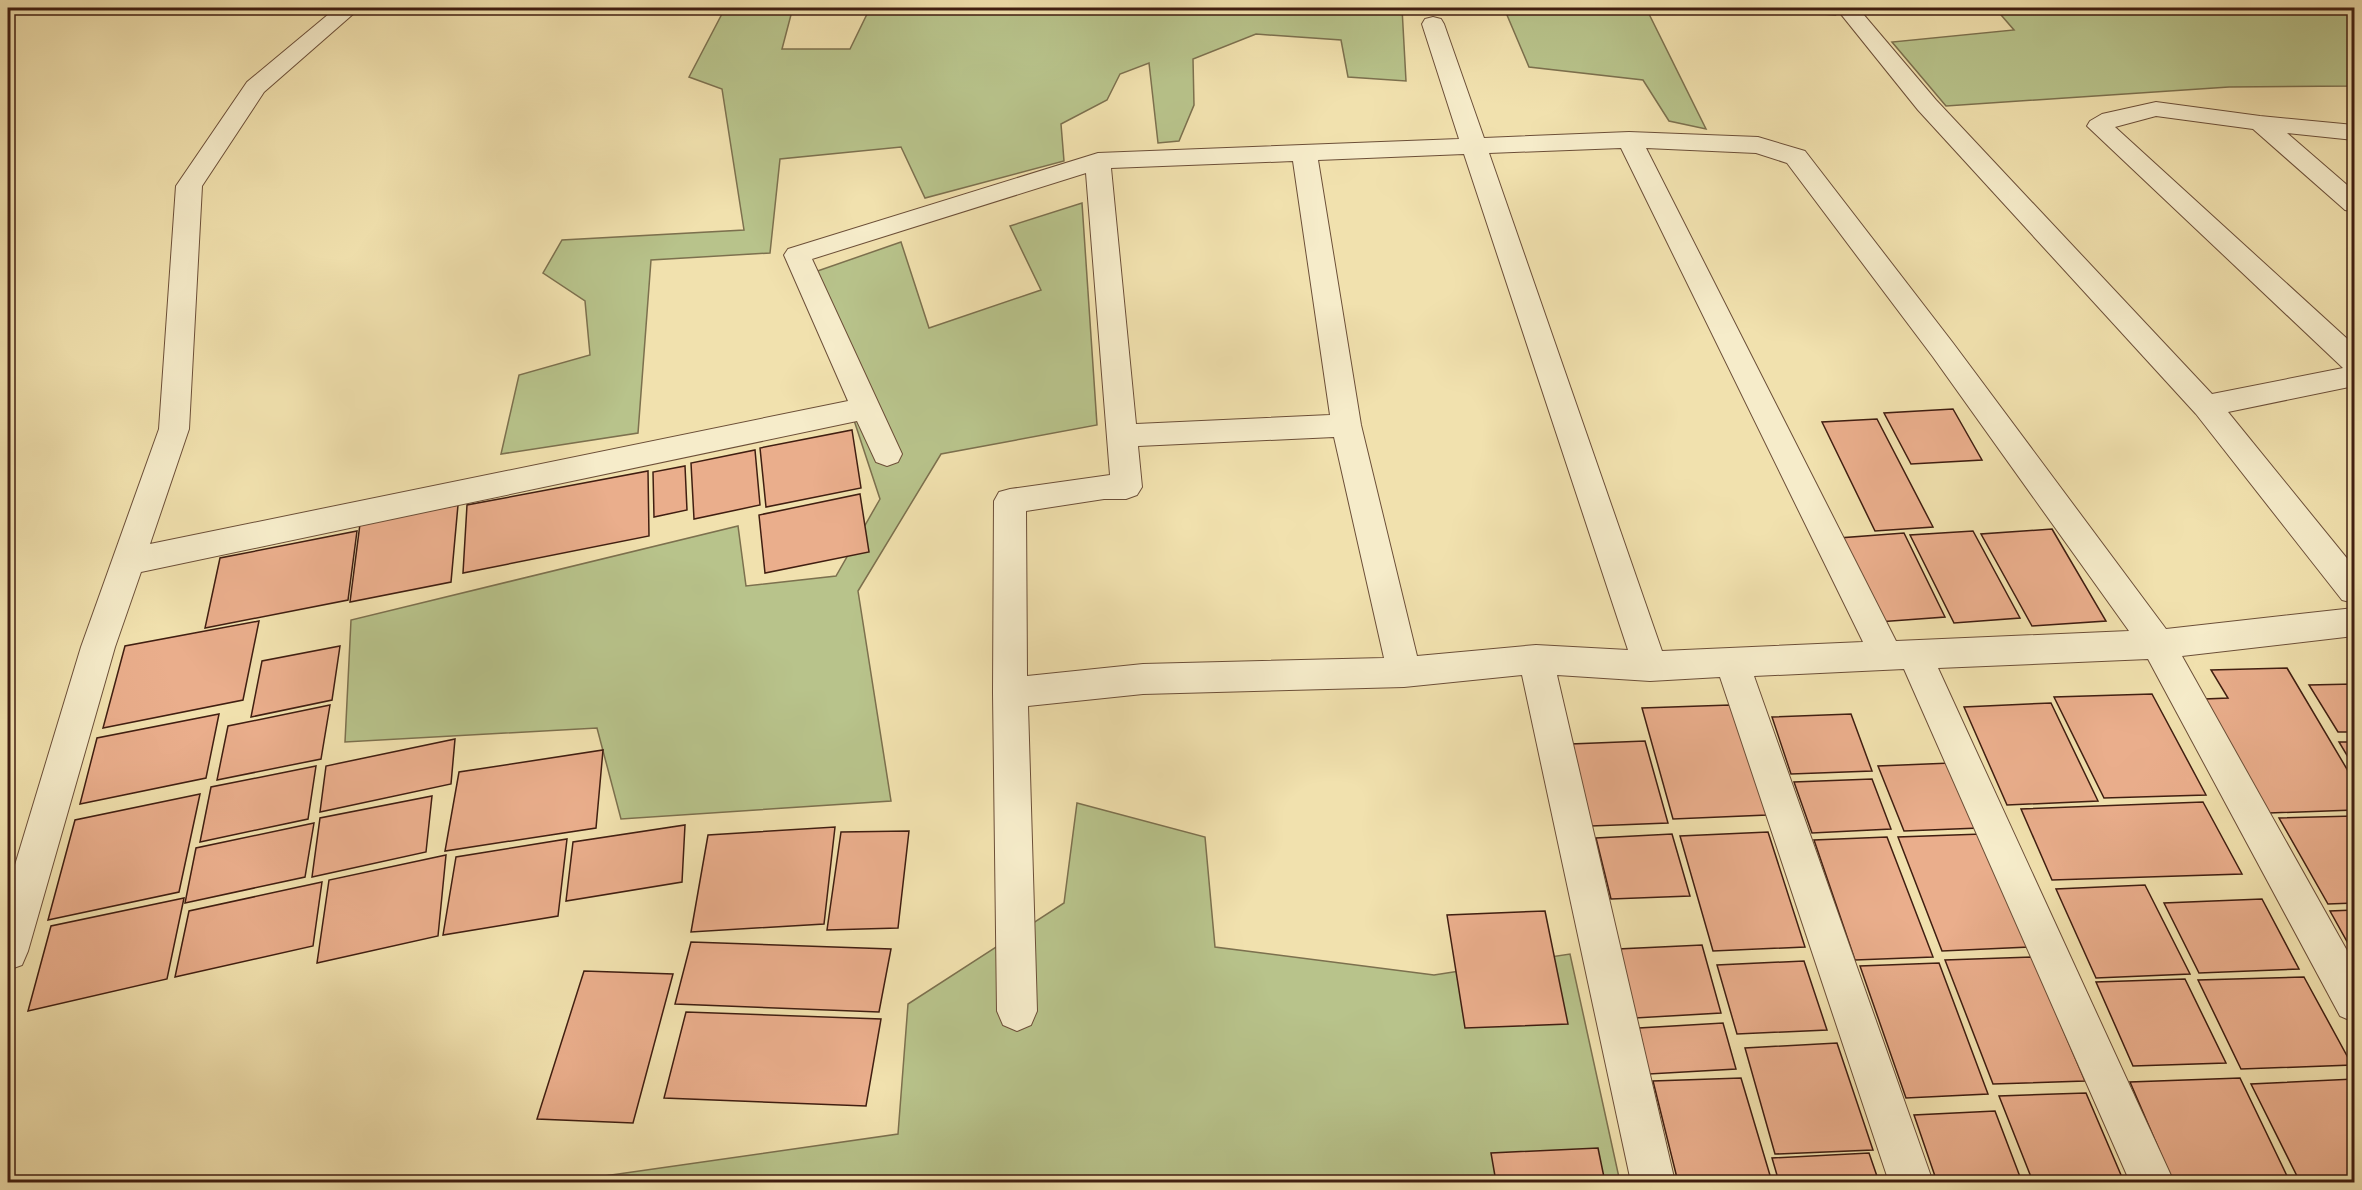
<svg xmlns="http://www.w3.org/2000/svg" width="2362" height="1190" viewBox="0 0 2362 1190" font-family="'Sorts Mill Goudy',serif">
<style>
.green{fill:#b8c38b;stroke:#7c704e;stroke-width:1.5}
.building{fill:#eaae8c;stroke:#401e11;stroke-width:1.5}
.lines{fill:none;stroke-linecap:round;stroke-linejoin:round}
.minor-casing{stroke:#6c4f38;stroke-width:2}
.minor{fill:#f6ecca;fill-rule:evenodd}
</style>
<rect width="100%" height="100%" fill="#f1e1ae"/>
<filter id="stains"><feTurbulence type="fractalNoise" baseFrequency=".00333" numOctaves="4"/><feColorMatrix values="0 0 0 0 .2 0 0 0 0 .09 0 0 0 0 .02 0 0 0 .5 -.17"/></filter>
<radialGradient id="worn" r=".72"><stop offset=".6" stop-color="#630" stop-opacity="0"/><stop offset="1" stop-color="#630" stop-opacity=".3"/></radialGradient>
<path class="green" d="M870 8H1402L1406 81 1348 77 1341 40 1256 34 1193 59 1194 105 1179 141 1158 143 1149 63 1120 74 1107 100 1061 124 1064 161 925 198 901 147 780 159 770 253 651 260 638 433 501 454 519 375 590 355 585 301 543 273 562 240 744 230 722 89 689 77 723 12 792 11 782 49H850Z
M1504 8H1646L1706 129 1669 121 1643 80 1529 67Z
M1726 8H1830L1835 15Z
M1995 8H2354V86L2229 87 1946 106 1892 42 2014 30Z
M1082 203 1097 425 941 454 858 591 891 801 621 819 597 728 345 742 351 620 738 526 746 586 836 576 880 499 806 275 901 242 929 328 1041 290 1010 226Z
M1077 803 1205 837 1215 947 1434 975 1570 954 1620 1182H562L898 1134 908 1004 1064 903Z"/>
<path class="building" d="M1953 409 1982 460 1911 464 1884 413Z
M1877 419 1933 527 1875 531 1822 422Z
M852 430 861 488 766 507 760 448Z
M755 450 760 505 694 519 691 463Z
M685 466 687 510 654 517 653 472Z
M648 471 649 536 463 573 467 505Z
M860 494 869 552 765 573 759 515Z
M458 505 451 582 350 602 360 524Z
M2052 529 2106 621 2032 626 1981 534Z
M357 531 348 600 205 628 220 558Z
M1973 531 2020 618 1954 623 1910 535Z
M1904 533 1945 617 1878 622 1839 538Z
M259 621 243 700 103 728 125 646Z
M340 646 332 700 251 717 262 661Z
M2287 668 2354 781V810L2269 813 2205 699 2228 698 2211 670Z
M2354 684V732H2338L2309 685Z
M2152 694 2206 795 2104 798 2054 697Z
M2051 703 2098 801 2007 805 1964 707Z
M330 705 321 759 217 780 228 726Z
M1730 705 1767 815 1673 819 1642 708Z
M219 714 206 778 80 804 97 738Z
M1851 714 1872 771 1791 774 1772 717Z
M455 739 451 784 320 812 326 766Z
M1645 741 1668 823 1591 826 1571 744Z
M2339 742H2354V767Z
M603 750 596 828 445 851 459 772Z
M1951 763 1979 828 1904 831 1878 766Z
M316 766 308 819 200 842 211 787Z
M1872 779 1891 829 1812 833 1794 782Z
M200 794 179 892 48 920 75 820Z
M432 796 426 852 312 877 320 818Z
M2203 802 2242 874 2052 880 2021 809Z
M2354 816V903L2328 904 2279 818Z
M314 823 305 877 185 903 196 848Z
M685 825 682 882 566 901 573 842Z
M835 827 824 924 691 932 708 835Z
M909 831 898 928 827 930 841 832Z
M1768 832 1805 947 1713 951 1680 836Z
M1672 834 1690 896 1611 899 1596 838Z
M1982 834 2029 947 1942 951 1898 837Z
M1887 837 1933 957 1855 960 1814 840Z
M567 839 558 916 443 935 456 857Z
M446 855 438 936 317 963 329 880Z
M322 882 313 946 175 977 189 911Z
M2145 885 2190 974 2096 978 2056 889Z
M184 898 167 979 28 1011 51 926Z
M2262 899 2299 969 2199 973 2164 903Z
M2354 910V954L2330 911Z
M1545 911 1568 1024 1465 1028 1447 915Z
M691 942 891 949 879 1012 675 1004Z
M1702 945 1721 1013 1635 1018 1618 949Z
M2032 957 2085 1081 1993 1084 1945 960Z
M1804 961 1827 1030 1737 1034 1717 965Z
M1939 963 1988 1094 1906 1098 1860 966Z
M584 971 673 974 633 1123 537 1119Z
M2304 977 2352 1065 2241 1069 2198 980Z
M2185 979 2226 1063 2133 1066 2096 982Z
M686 1012 881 1019 866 1106 664 1098Z
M1723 1023 1736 1069 1649 1074 1639 1028Z
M1837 1043 1873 1150 1775 1154 1745 1048Z
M1741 1078 1772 1182H1678L1653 1081Z
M2240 1078 2288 1178 2173 1182 2130 1082Z
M2354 1079V1182H2300L2251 1084Z
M2086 1093 2124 1182H2033L1999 1096Z
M1995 1111 2022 1182H1937L1914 1115Z
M1598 1148 1605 1182H1496L1491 1153Z
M1869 1153 1879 1182H1779L1772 1158Z"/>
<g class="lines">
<g class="minor-casing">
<path id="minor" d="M336 8H360L264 92 202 186 189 429 150 544 848 401 784 255 788 249 1098 153 1459 139 1422 24 1425 19 1433 17 1441 19 1444 24 1484 138 1629 132 1758 137 1805 151 1953 343 2166 629 2354 608V636L2182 656 2354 963V1022L2340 1016 2148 659 1938 668 2174 1182H2130L1904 669 1754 676 1933 1182H1889L1720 677 1650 681 1557 675 1675 1182H1631L1522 675 1404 687 1143 694 1028 706 1037 1011 1031 1025 1017 1031 1003 1025 997 1011 993 693 994 501 999 492 1010 489 1110 475 1086 173 812 259 902 454 898 462 887 466 876 462 857 421 141 572 115 647 28 951 22 965 8 970V888L81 647 159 429 176 186 247 82ZM1621 148 1863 642 1662 651 1489 153ZM1646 148 1756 153 1787 163 1933 357 2129 631 1896 641ZM1464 154 1628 650 1536 645 1417 656 1361 425 1318 160ZM1293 161 1330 415 1136 424 1111 168ZM1334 437 1384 658 1143 664 1027 676 1026 511 1104 499H1126L1137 495 1142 487 1138 446Z
M1836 8H1858L1936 100 2212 394 2343 368 2087 126 2090 121 2102 114 2156 102 2260 116 2354 125V140L2287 133 2354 191V212L2345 210 2253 129 2156 116 2115 127 2354 345V386L2228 412 2354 567V603L2342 600 2196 414 1918 110Z"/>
</g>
<use href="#minor" class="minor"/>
</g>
<rect width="2362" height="1190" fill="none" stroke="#f1e1ae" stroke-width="30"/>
<rect x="9" y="9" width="2344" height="1172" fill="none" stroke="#401e11" stroke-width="3"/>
<rect x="15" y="15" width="2332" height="1160" fill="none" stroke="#401e11" stroke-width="1.5"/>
<rect width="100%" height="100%" filter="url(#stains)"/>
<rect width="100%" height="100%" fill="url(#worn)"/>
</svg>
